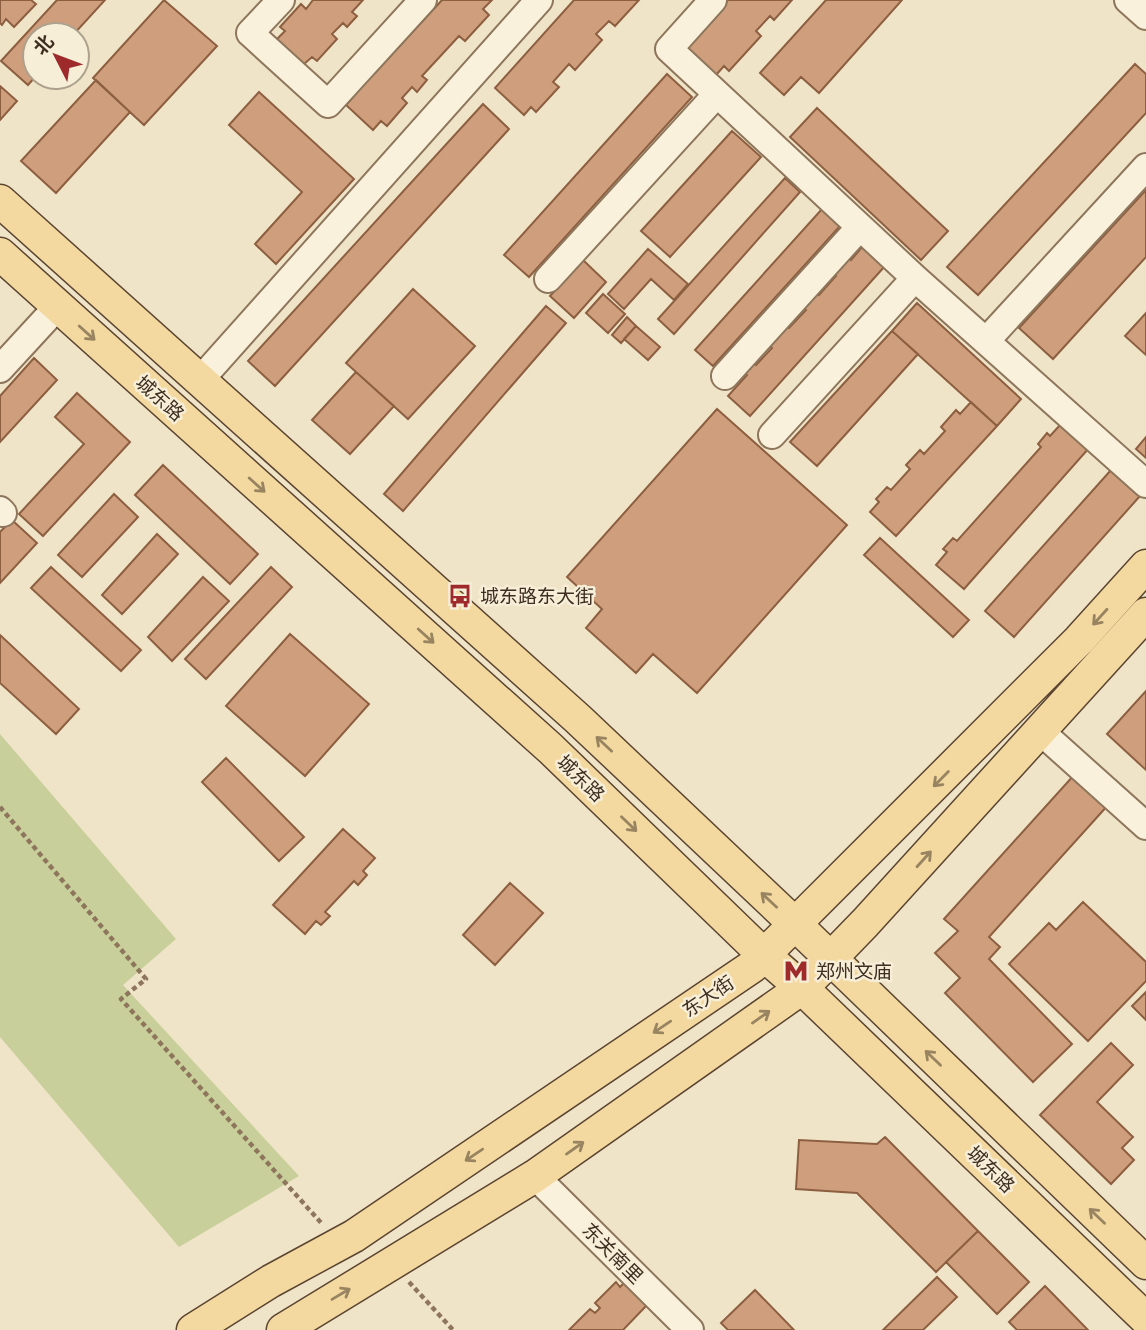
<svg xmlns="http://www.w3.org/2000/svg" width="1146" height="1330" viewBox="0 0 1146 1330" font-family="'PT Serif','Noto Sans SC',serif">
<style>
.green{fill:#c9cf9b}
.building{fill:#cf9f7d;stroke:#8d5f41;stroke-width:2}
.lines{fill:none;stroke-linecap:round;stroke-linejoin:round}
.minor-casing{stroke:#8d765c;stroke-width:30}
.major-casing{stroke:#5b4430;stroke-width:35}
.path{stroke:#8d765c;stroke-width:4.5;stroke-dasharray:5 3.5;stroke-linecap:butt}
.minor{stroke:#faf1dc;stroke-width:26}
.major{stroke:#f3d9a0;stroke-width:32}
.oneway{stroke:#988460}
.labels{text-anchor:middle;stroke-width:5;stroke-linejoin:round;paint-order:stroke}
.street-label{font-size:19px;fill:#3d2e20;stroke:#f7eed8}
.poi-label{font-size:19px;fill:#3d2e20;stroke:#f7eed8;text-anchor:start}
</style>
<rect width="100%" height="100%" fill="#f0e4c8"/>
<path class="green" d="M0 734 176 939 123 985 299 1176 179 1247 0 1037Z"/>
<path class="building" d="M0 0H31L36 4 14 27 6 19 2 25 0 23Z
M57 0H105L73 35H35V77L28 85 1 61Z
M164 0 217 46 144 125 93 78Z
M313 0H363L352 12 357 16 347 27 343 23 332 34 337 39 317 61 312 57 303 65 276 40 285 31 280 27 301 4 306 9Z
M442 0H492L483 9 489 15 465 41 459 36 422 76 427 80 417 92 412 87 402 98 407 103 387 126 381 121 373 130 346 105 354 96 349 91 370 69 375 73Z
M574 0H639L615 26 609 21 596 34 602 40 575 70 569 64 553 82 559 87 536 112 531 107 524 115 495 88Z
M728 0H792L774 20 770 16 756 31 761 36 729 71 724 66 716 75 685 48Z
M826 0H902L819 93 801 77 784 95 760 73Z
M1135 64 1146 74V113L978 295 947 267Z
M667 74 692 97 529 277 504 255Z
M96 80 130 112 56 193 21 161Z
M0 86 17 101 0 120Z
M259 92 354 179 276 264 255 244 302 192 229 125Z
M483 104 509 129 275 386 248 361Z
M817 108 948 231 921 260 790 137Z
M732 131 761 157 670 257 641 231Z
M785 178 800 192 674 334 658 319Z
M1146 190V257L1053 359 1019 328Z
M822 209 840 226 713 366 695 350Z
M863 246 885 266 750 416 728 396 747 375 743 371 752 361 756 365 772 348 768 344 785 325 789 328 806 310 801 306 815 291 819 295 836 276 832 273 847 256 851 260Z
M648 249 688 284 674 300 651 279 624 309 608 294Z
M583 260 606 282 574 318 550 296Z
M413 289 475 346 408 419 346 363Z
M603 294 625 314 608 333 586 313Z
M917 303 1021 399 997 426 892 331Z
M546 306 566 323 403 511 384 494Z
M1146 313V355L1125 336Z
M627 317 636 326 621 343 612 335Z
M636 326 660 347 648 360 624 339Z
M892 331 918 354 817 466 790 442Z
M34 358 57 380 0 442V396Z
M356 372 394 406 350 454 312 420Z
M77 393 130 442 43 536 19 514 84 444 55 417Z
M971 402 997 426 896 536 870 512 879 502 876 499 887 487 891 490 910 469 906 465 920 450 924 454 945 431 941 427 956 410 960 414Z
M717 409 847 525 697 693 653 654 636 673 586 628 602 609 567 577Z
M1061 424 1089 448 964 589 936 565 947 552 943 549 953 538 957 541 1041 447 1038 444 1047 433 1050 436Z
M1146 437V458L1136 449Z
M163 465 258 554 230 584 135 495Z
M1111 470 1140 496 1014 637 985 611Z
M114 494 138 517 82 577 58 555Z
M12 520 37 543 0 583V532Z
M157 534 178 554 122 614 102 595Z
M880 538 969 620 953 637 864 555Z
M51 567 141 650 121 671 31 588Z
M271 567 292 587 206 679 185 659Z
M203 577 229 601 172 661 148 637Z
M290 634 369 704 305 776 226 706Z
M0 635 79 709 56 734 0 683Z
M1146 691V770L1107 734Z
M226 758 304 837 279 861 202 782Z
M1075 774 1109 804 989 937 1000 947 989 959 1072 1044 1033 1082 945 993 960 978 935 953 958 931 944 919Z
M343 829 375 858 363 871 367 875 358 885 354 881 325 912 330 916 321 925 316 921 305 934 273 905Z
M510 883 543 913 495 965 463 935Z
M1083 902 1146 962V981L1088 1041 1009 964 1049 923 1056 930Z
M1146 992V1020L1132 1006Z
M1111 1043 1133 1065 1097 1102 1133 1137 1122 1148 1134 1160 1111 1184 1040 1115Z
M885 1137 978 1231 936 1272 857 1193 796 1189 799 1140 877 1144Z
M978 1231 1029 1282 997 1314 946 1262Z
M937 1277 957 1297 923 1330H883Z
M616 1282 620 1287 625 1282 648 1304 623 1330H569L590 1309 595 1313 600 1308 595 1303Z
M1045 1286 1088 1330H1017L1009 1322Z
M755 1290 794 1330H728L721 1323Z"/>
<g class="lines">
<g class="minor-casing">
<path id="minor" d="M281 0 250 33 328 104 423 0
M713 0 669 49 915 278 1146 484
M1128 0 1146 16
M548 279 717 94
M986 341 1146 167
M0 369 58 306
M725 376 860 227
M200 380 539 0
M772 435 915 278
M0 510 3 513
M1040 731 1146 826
M535 1176 690 1330"/>
</g>
<g class="major-casing">
<path id="major" d="M0 201 578 719 796 925 1146 1263
M0 254 551 749 764 955 802 988 1146 1319
M193 1330 271 1281 354 1236 753 966 1079 640 1146 566
M283 1330 535 1176 802 988 865 923 1146 614"/>
</g>
<path class="path" d="M0 807 146 979 121 999 323 1225
M409 1282 453 1330"/>
<use href="#minor" class="minor"/>
<use href="#major" class="major"/>
</g>
<defs><path id="oneway-shaft" d="M-6 0H5M1.5-3L5.5 0L1.5 3" fill="none" stroke-width="1.6" stroke-linecap="round" stroke-linejoin="round" transform="scale(1.75)"/></defs>
<g class="oneway">
<use href="#oneway-shaft" transform="translate(87 333) rotate(42)"/>
<use href="#oneway-shaft" transform="translate(257 485) rotate(42)"/>
<use href="#oneway-shaft" transform="translate(1100 617) rotate(132)"/>
<use href="#oneway-shaft" transform="translate(426 636) rotate(42)"/>
<use href="#oneway-shaft" transform="translate(604 744) rotate(-137)"/>
<use href="#oneway-shaft" transform="translate(941 779) rotate(135)"/>
<use href="#oneway-shaft" transform="translate(629 824) rotate(44)"/>
<use href="#oneway-shaft" transform="translate(924 859) rotate(-48)"/>
<use href="#oneway-shaft" transform="translate(769 900) rotate(-137)"/>
<use href="#oneway-shaft" transform="translate(761 1017) rotate(-35)"/>
<use href="#oneway-shaft" transform="translate(662 1027) rotate(146)"/>
<use href="#oneway-shaft" transform="translate(933 1058) rotate(-136)"/>
<use href="#oneway-shaft" transform="translate(575 1148) rotate(-35)"/>
<use href="#oneway-shaft" transform="translate(474 1155) rotate(146)"/>
<use href="#oneway-shaft" transform="translate(1097 1216) rotate(-136)"/>
<use href="#oneway-shaft" transform="translate(341 1294) rotate(-31)"/>
</g>
<defs>
<g id="bus-bare" transform="scale(1.89)"><path d="M-5-6H5V4H4V6H2V4H-2V6H-4V4H-5ZM-3.5-4V0h7V-4ZM-3.5 1.2v1.5H-2V1.2ZM2 1.2v1.5H3.5V1.2Z" fill="#9e2a2b" stroke="#f7eed8" stroke-width="2.5" paint-order="stroke"/></g>
<g id="metro-bare" transform="scale(1.89)"><path d="M-5.5 5V-5H-3L0 0L3-5H5.5V5H3V-.5L0 4L-3-.5V5Z" fill="#9e2a2b" stroke="#f7eed8" stroke-width="2.5" paint-order="stroke"/></g>
</defs>
<g fill-rule="evenodd">
<use href="#bus-bare" x="460" y="596"/>
<use href="#metro-bare" x="796" y="971"/>
</g>
<g class="labels">
<g class="street-label">
<text transform="translate(160 398) rotate(42)" y="7">城东路</text>
<text transform="translate(581 778) rotate(44)" y="7">城东路</text>
<text transform="translate(708 996) rotate(-34)" y="7">东大街</text>
<text transform="translate(991 1169) rotate(44)" y="7">城东路</text>
<text transform="translate(613 1253) rotate(45)" y="7">东关南里</text>
</g>
<g class="poi-label">
<text x="480" y="603">城东路东大街</text>
<text x="816" y="978">郑州文庙</text>
</g>
</g>
<g transform="translate(56 56) rotate(312)"><circle r="33" fill="#f7eed8" stroke="#ada18e" stroke-width="2"/>
<path d="M0-5L12 26L0 18L-12 26Z" fill="#9e2a2b"/>
<text y="-10" font-size="19" font-weight="bold" text-anchor="middle" fill="#3d2e20">北</text>
</g>
</svg>
